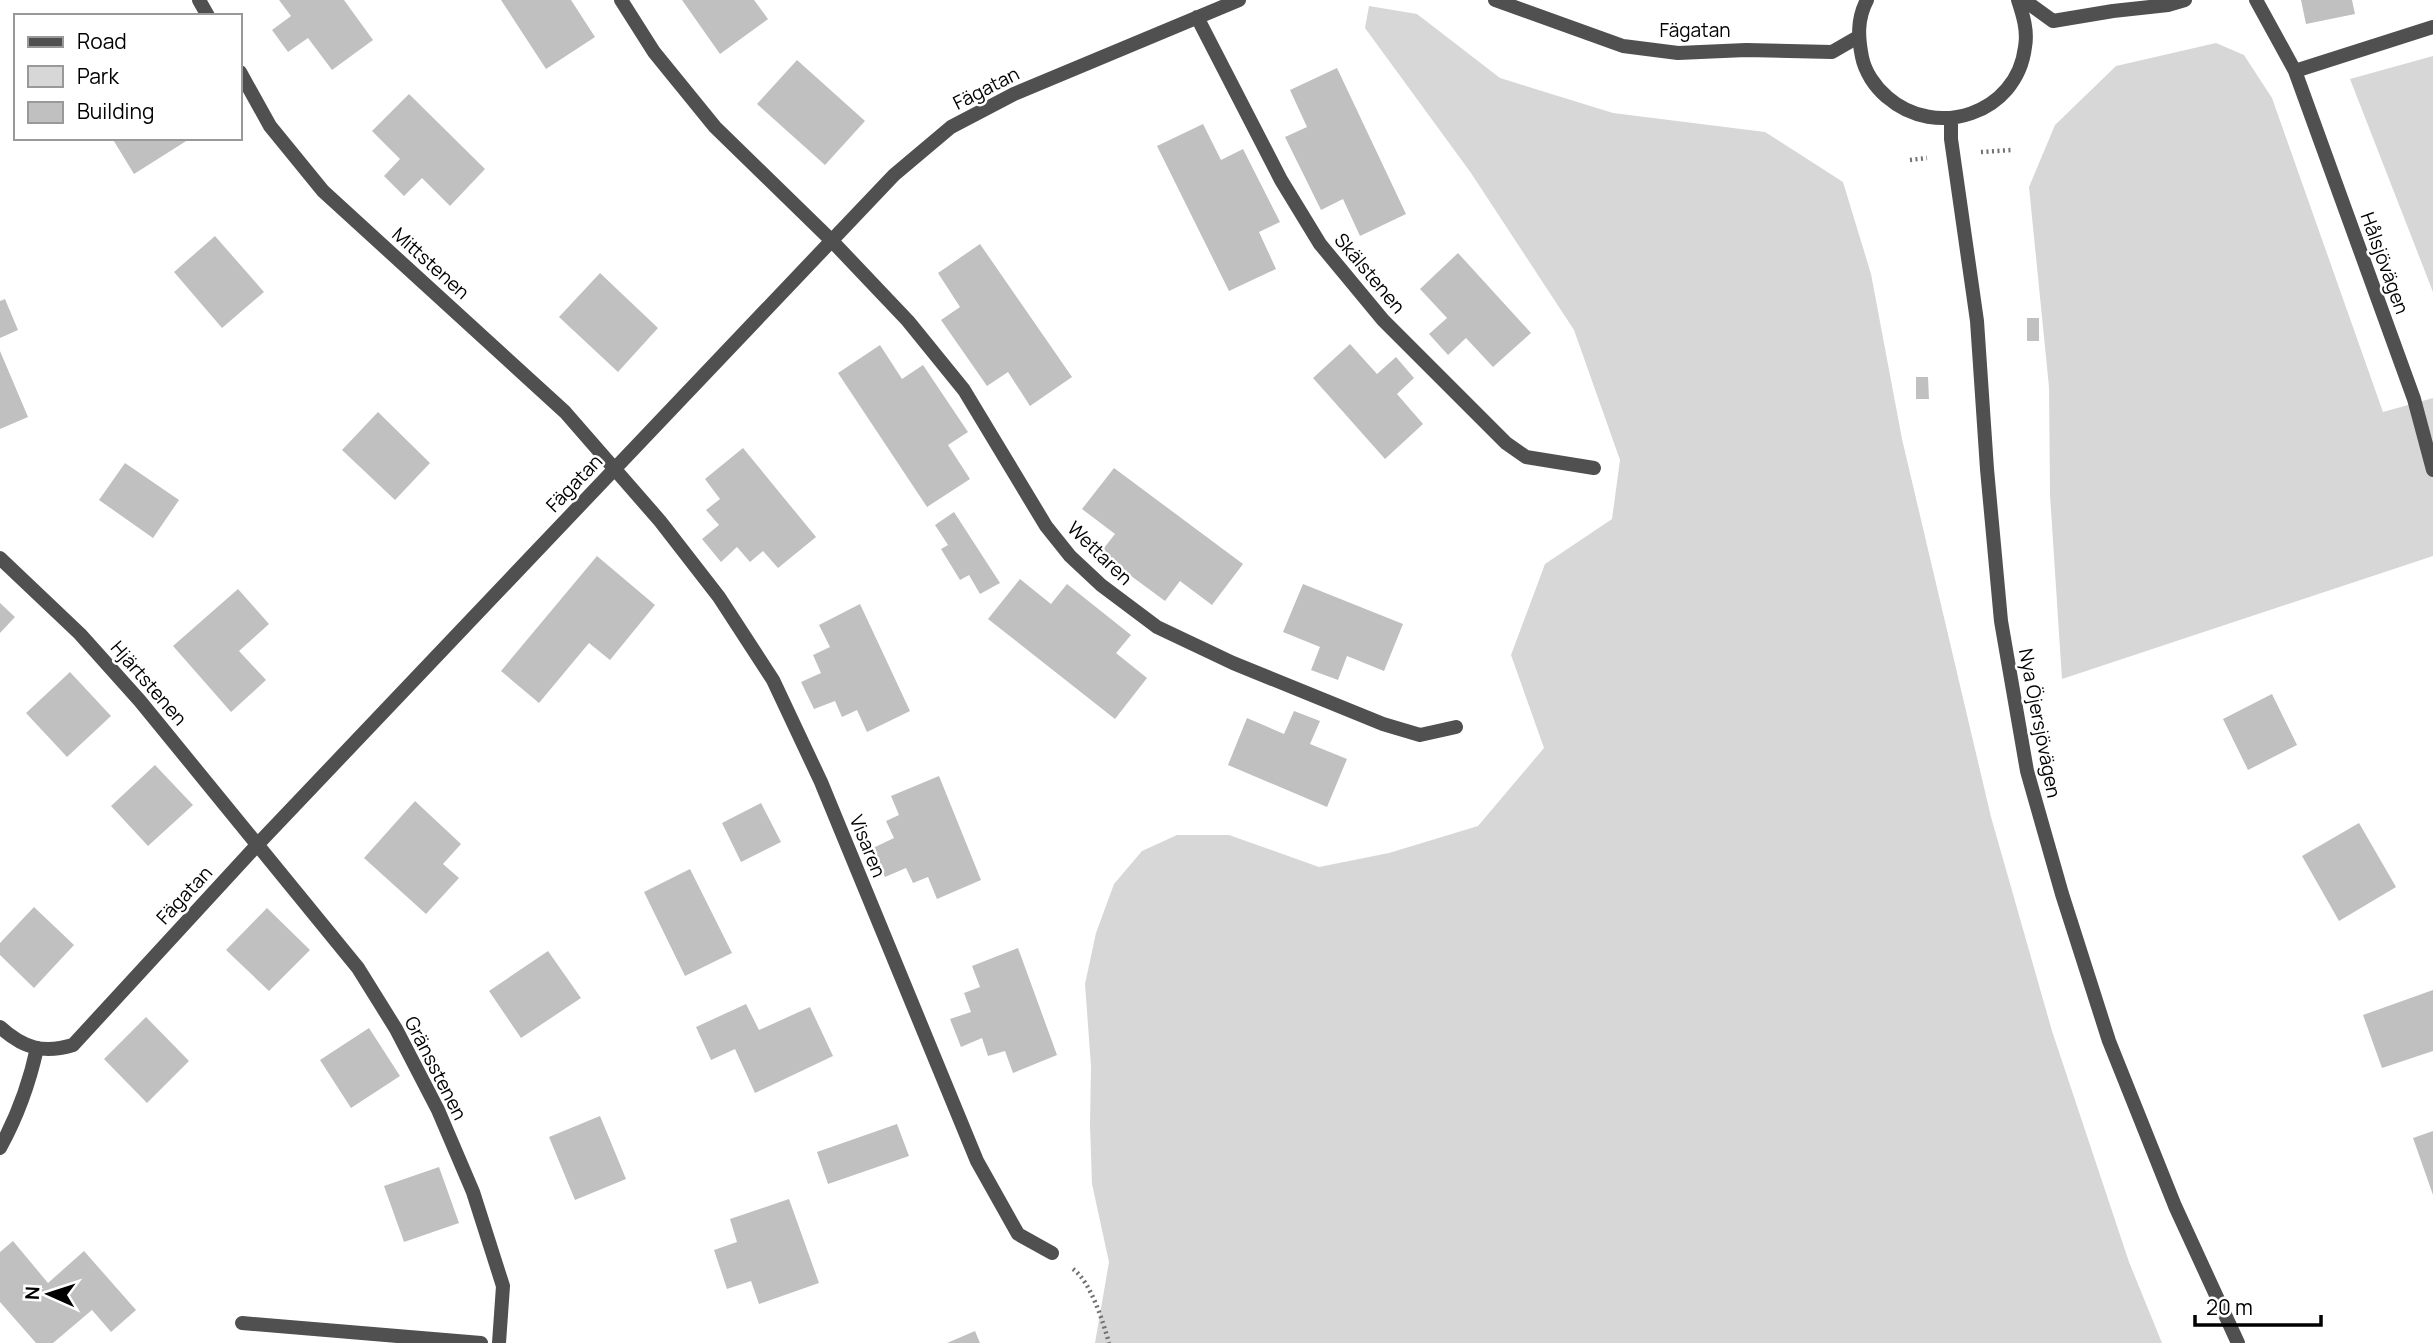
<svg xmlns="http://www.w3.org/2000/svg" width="2433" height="1343" viewBox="0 0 2433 1343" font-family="Manrope,sans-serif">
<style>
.green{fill:#d7d7d7}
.building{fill:#c0c0c0}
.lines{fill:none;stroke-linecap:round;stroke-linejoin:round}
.path{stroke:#727272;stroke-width:4.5;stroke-dasharray:2 3.5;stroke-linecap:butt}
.service{stroke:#505050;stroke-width:14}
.minor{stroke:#505050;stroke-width:14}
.tertiary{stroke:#505050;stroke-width:14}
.labels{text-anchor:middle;stroke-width:5;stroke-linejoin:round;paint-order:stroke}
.street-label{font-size:19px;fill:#000;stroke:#fff}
</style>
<rect width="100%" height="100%" fill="#fff"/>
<path class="green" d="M1369 6 1417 14 1500 78 1613 113 1765 132 1843 182 1871 274 1902 439 1991 817 2052 1031 2129 1262 2162 1343H1095L1109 1262 1092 1184 1090 1125 1091 1066 1085 984 1096 933 1114 884 1142 851 1177 835H1229L1319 867 1389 853 1478 826 1544 748 1511 655 1545 564 1612 519 1620 460 1574 330 1471 173 1365 28Z
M2216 43 2244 55 2272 98 2383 412 2433 398V556L2062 679 2050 495 2049 387 2029 187 2055 125 2116 66Z
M2433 56V292L2350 79Z"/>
<path class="building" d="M279 0H344L373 40 332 70 308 38 288 52 272 30 291 16Z
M501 0H571L595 37 546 69Z
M682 0H754L768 19 720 54Z
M2301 0H2352L2355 14 2306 24Z
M797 60 865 121 825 165 757 104Z
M1337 68 1406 214 1360 236 1343 199 1321 210 1285 137 1307 127 1290 90Z
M409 94 485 169 450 206 422 178 404 196 384 176 400 159 372 131Z
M1203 124 1221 160 1243 149 1280 222 1259 232 1276 269 1229 291 1157 146Z
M112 138H191L134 174Z
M215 236 264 292 222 328 174 272Z
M980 244 1072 377 1030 406 1008 372 987 386 941 320 960 307 938 273Z
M1458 253 1531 333 1493 367 1466 338 1448 355 1429 334 1447 318 1420 289Z
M600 273 658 328 618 372 559 317Z
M5 299 18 330 0 338V301Z
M2027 318H2039V341H2027Z
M1350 344 1377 374 1396 357 1414 378 1397 394 1423 424 1385 459 1313 378Z
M880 345 902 379 923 365 968 432 948 445 970 479 927 507 838 373Z
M0 351 28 417 0 429Z
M1916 377H1928L1929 399H1916Z
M378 412 430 463 395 500 342 450Z
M743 448 816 537 778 568 763 551 750 562 737 547 721 562 702 539 719 525 706 510 720 499 705 479Z
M125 463 179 500 153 538 99 500Z
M1114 468 1243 564 1212 605 1180 581 1165 601 1100 553 1115 534 1082 509Z
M954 512 1000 583 980 594 969 575 960 580 941 549 948 545 935 525Z
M597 556 655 605 610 660 589 643 539 703 501 671Z
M1020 579 1051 604 1067 584 1131 635 1116 653 1147 678 1115 719 988 619Z
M1303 584 1403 624 1384 671 1347 656 1338 680 1311 670 1320 647 1283 632Z
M238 589 269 624 239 651 266 680 231 712 173 646Z
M0 603 15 617 0 633Z
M860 604 910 711 867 732 857 710 842 717 835 701 814 709 801 682 821 673 813 655 830 647 819 625Z
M70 672 111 716 67 757 26 713Z
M2272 694 2297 745 2248 770 2223 719Z
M1294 711 1320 721 1310 744 1347 759 1327 807 1228 765 1247 718 1284 734Z
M155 765 193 805 148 846 111 806Z
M939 776 981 880 937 899 928 877 913 883 906 868 885 877 873 848 894 838 886 821 899 815 891 796Z
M415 801 461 844 443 864 459 878 426 914 364 858Z
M761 803 781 842 741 862 722 823Z
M2359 823 2396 887 2339 921 2302 856Z
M690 869 732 953 685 976 644 892Z
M34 907 74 945 34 988 0 955V943Z
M267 908 310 950 269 991 226 950Z
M1018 948 1057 1055 1013 1073 1005 1051 988 1056 982 1038 961 1047 950 1019 971 1012 964 993 980 987 972 966Z
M548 951 581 998 521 1038 489 991Z
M2433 990V1051L2382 1068 2363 1015Z
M746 1004 759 1030 810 1007 833 1056 755 1093 735 1049 711 1060 696 1027Z
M146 1017 189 1061 147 1103 104 1059Z
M369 1028 400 1076 351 1108 320 1060Z
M600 1116 626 1179 575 1200 549 1137Z
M897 1124 909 1156 828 1184 817 1152Z
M2433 1131V1195L2413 1138Z
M439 1167 459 1223 404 1242 384 1186Z
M789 1199 819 1283 759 1304 751 1281 727 1289 714 1250 737 1242 730 1219Z
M13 1241 48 1283 84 1251 136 1310 111 1332 92 1310 53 1343H36L0 1302V1252Z
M975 1331 980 1343H947Z"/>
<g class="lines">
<path class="path" d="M1981 152 2012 150
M1910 160 1927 158
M1073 1269C1091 1282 1103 1322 1109 1343"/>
<path class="service" d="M0 1148C18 1115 29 1085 37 1048"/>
<path class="minor" d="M199 0 208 16
M621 0 654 52 715 127 833 242 908 321 964 390 1046 526 1070 556 1101 585 1157 627 1233 663 1383 724 1420 735 1456 727
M1495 0 1623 46 1678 53 1746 50 1832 52 1858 37
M2024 0 2053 21 2113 11 2168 5 2185 0
M2256 0 2295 71 2414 399 2433 470
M1197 17 1281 180 1320 244 1383 320 1506 443 1526 457 1594 468
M2295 71 2433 27
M240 72 270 126 323 191 565 412 660 521 719 597 773 680 821 782 977 1161 1018 1234 1052 1253
M0 558 80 634 140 701 358 968 396 1029 438 1110 473 1192 503 1286 499 1343
M0 1027C23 1048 43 1054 73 1045L258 844 894 175 951 127 1014 94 1239 0
M242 1323 481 1343"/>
<path class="tertiary" d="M1867 0C1857 19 1858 37 1862 57 1865 72 1875 87 1887 97 1936 140 2017 114 2025 47 2028 31 2023 15 2018 0
M1951 119V139L1977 321 1987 469 2001 621 2027 771 2062 894 2109 1041 2175 1206 2238 1343"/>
</g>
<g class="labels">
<g class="street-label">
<text x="1695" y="37">Fägatan</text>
<text transform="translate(986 88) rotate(-27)" y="7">Fägatan</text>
<text transform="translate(431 263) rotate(42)" y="7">Mittstenen</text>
<text transform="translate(2385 263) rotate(70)" y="7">Hålsjövägen</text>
<text transform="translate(1370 273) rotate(50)" y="7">Skälstenen</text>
<text transform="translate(574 483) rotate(-46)" y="7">Fägatan</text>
<text transform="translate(1100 553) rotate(44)" y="7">Wettaren</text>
<text transform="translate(149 683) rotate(49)" y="7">Hjärtstenen</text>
<text transform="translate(2040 723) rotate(79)" y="7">Nya Öjersjövägen</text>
<text transform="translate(868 846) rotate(68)" y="7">Visaren</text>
<text transform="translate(184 895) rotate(-47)" y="7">Fägatan</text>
<text transform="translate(436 1068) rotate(63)" y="7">Gränsstenen</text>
</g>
</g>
<rect x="14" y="14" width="228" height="126" fill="#ffffff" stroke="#999999" stroke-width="2"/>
<rect x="28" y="37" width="35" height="10" fill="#505050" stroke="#999999" stroke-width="2"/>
<text x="77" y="49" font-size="21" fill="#000000">Road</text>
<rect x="28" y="66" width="35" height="21" fill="#d7d7d7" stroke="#999999" stroke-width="2"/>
<text x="77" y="84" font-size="21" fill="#000000">Park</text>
<rect x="28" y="102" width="35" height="21" fill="#c0c0c0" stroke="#999999" stroke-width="2"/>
<text x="77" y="119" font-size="21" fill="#000000">Building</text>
<g transform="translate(49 1294) rotate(273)" stroke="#ffffff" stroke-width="5" paint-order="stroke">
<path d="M0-5L12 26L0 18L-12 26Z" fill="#000000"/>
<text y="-10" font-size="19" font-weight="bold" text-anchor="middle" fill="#000000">N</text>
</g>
<path d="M2195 1315v10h126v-10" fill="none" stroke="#000000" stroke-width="3.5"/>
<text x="2206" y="1315" font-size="21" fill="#000000" stroke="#ffffff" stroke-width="5" paint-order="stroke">20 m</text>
</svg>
